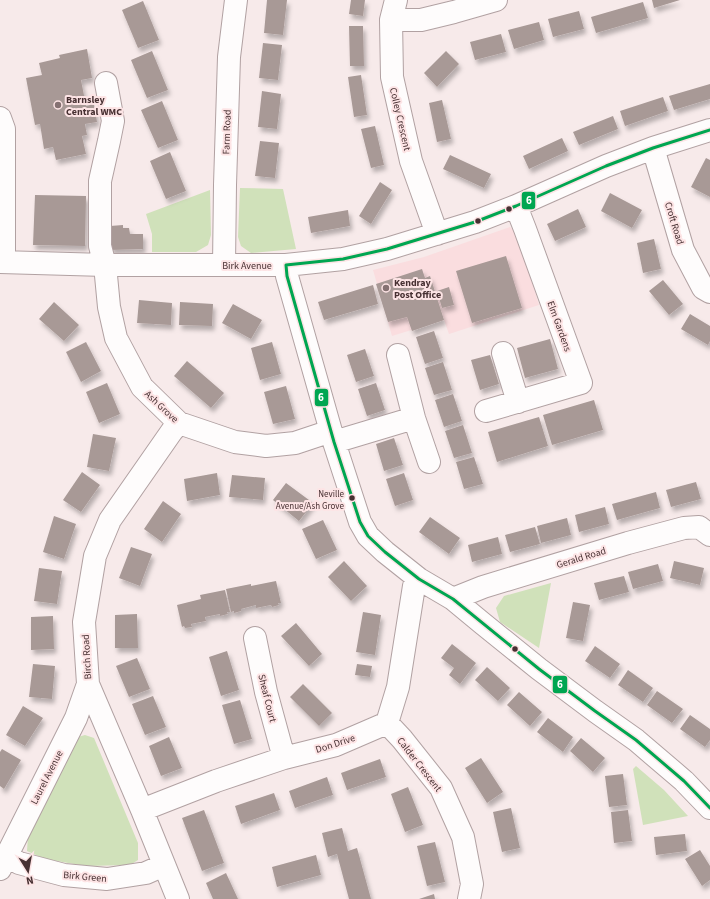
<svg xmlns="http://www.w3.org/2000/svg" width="710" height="899" viewBox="0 0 710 899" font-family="'Source Sans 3',sans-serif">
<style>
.built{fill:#fadddf}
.green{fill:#d0e1ba}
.building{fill:#a89996;filter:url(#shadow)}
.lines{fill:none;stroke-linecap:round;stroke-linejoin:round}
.minor-casing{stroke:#b1a1a2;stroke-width:24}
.minor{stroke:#fefcfc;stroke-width:22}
.bus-1-casing{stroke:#fde4e5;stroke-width:6}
.bus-1{stroke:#00a651;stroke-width:3}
.poi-dot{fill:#857172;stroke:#fde4e5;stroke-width:1.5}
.bus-dot{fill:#473032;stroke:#fde4e5;stroke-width:1.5}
.labels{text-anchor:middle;stroke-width:4;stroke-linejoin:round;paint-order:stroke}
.bus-label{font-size:9px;fill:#473032;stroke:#fde4e5;text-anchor:end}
.poi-label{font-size:10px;font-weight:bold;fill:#473032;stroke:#fde4e5;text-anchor:start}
.street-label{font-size:10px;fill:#473032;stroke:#fde4e5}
.line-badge{stroke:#fde4e5;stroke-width:1.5}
.badge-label{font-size:11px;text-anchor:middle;font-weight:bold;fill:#fff}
</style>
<defs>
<filter id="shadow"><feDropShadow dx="2.5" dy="4.5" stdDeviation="2" flood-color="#0004"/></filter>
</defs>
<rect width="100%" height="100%" fill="#f7eaea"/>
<path class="built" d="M510 227 517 233 539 305 449 334 444 320 392 336 373 270 424 257Z"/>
<path class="green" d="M240 188 283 189 296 249 251 253 241 246 238 237Z
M210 190 211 235 208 245 196 252H152V234L146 214Z
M551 583 539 648 500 622 496 608 504 596Z
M85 735 94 738 138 843V860L130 865 86 866 45 859 27 851 28 835 78 737Z
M636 766 664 790 688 816 643 825 633 769Z"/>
<path class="building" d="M267 0H287L283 35 264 33Z
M351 0H365L363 16 349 14Z
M652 0H680L654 8Z
M143 1 159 40 138 48 122 10Z
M643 2 648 18 596 33 591 17Z
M579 11 584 29 553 37 548 19Z
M539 22 544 40 514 49 508 30Z
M349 26H363L364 66H350Z
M501 34 506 52 475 60 470 42Z
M263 43 282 45 278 80 259 78Z
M87 49 92 78 81 80 86 106 94 104 97 122 85 124 87 135 82 136 86 154 56 160 53 147 44 149 40 124 35 125 26 78 42 75 39 63 60 58 59 55Z
M152 51 168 90 147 98 131 60Z
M446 51 459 64 437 87 424 73Z
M361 75 367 115 354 117 348 77Z
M710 84V99L674 110 669 96Z
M262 91 281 94 277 129 258 127Z
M663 97 668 111 625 126 620 111Z
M442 100 451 139 437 142 429 103Z
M162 101 178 140 158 148 141 110Z
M613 116 618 129 579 145 573 132Z
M375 126 384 165 371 168 361 129Z
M562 138 568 151 529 169 523 156Z
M260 141 279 143 275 178 255 176Z
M170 152 186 191 166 199 150 161Z
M450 155 491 174 484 188 443 169Z
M706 158 710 160V197L691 187Z
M380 182 392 190 371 224 359 216Z
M610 193 642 210 632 228 601 211Z
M35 195 86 196 85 246 33 245Z
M578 209 586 227 555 241 547 224Z
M348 210 350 226 311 233 308 217Z
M123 225V228H129L130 234H143V249L110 250V226Z
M654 239 661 269 643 273 637 243Z
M506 256 522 308 472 323 456 271Z
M422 269 425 278 430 276 444 320 412 331 407 317 388 322 376 284Z
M663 280 683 304 669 315 649 291Z
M373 285 378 304 324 320 318 302Z
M449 287 454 305 442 308 437 291Z
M139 300 172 303 171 325 137 323Z
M54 302 79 325 64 341 39 319Z
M180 302 213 304 212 326 179 325Z
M233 304 262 320 251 339 222 323Z
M690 314 710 326V341L708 345 681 329Z
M434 331 443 358 425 364 416 337Z
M550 339 558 369 525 378 517 348Z
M86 342 101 371 81 382 66 352Z
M272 342 281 374 260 380 251 348Z
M365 349 374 376 356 382 347 355Z
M490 355 499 384 480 390 471 360Z
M187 361 224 393 211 408 174 376Z
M443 362 452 390 434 395 425 368Z
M107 383 120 414 99 423 86 392Z
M376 383 385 410 367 416 358 389Z
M286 386 295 419 273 424 264 392Z
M453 394 462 421 444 427 435 400Z
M594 400 603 430 552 445 543 415Z
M539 417 548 446 497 462 488 432Z
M463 425 472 453 454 458 445 431Z
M93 434 116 438 109 471 87 467Z
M394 438 403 465 384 471 376 444Z
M474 457 483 484 464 489 456 462Z
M82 472 100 485 81 512 63 500Z
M217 473 220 495 187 501 184 479Z
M404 473 413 500 395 506 386 479Z
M232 475 265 478 263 500 229 497Z
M696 482 701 499 671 507 666 490Z
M286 483 313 503 299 521 273 500Z
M656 492 660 508 617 520 612 504Z
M163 501 181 514 162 542 144 529Z
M605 507 609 524 579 532 575 515Z
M54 516 76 524 64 559 43 552Z
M430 517 460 538 449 554 419 532Z
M567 518 571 535 541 543 537 526Z
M323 520 337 550 316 559 302 529Z
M535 527 540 544 510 552 505 535Z
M498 537 502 554 472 562 468 545Z
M131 547 152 554 140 586 119 578Z
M344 561 367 586 351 601 328 577Z
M674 561 704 568 700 585 670 578Z
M658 564 663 581 633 589 628 572Z
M39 568 62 571 57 604 34 601Z
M624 576 629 592 599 600 594 583Z
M276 581 281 603H278L279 605 272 607 271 605 256 608V605L241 609V611L234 613V611L231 612 226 589 251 584V586Z
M225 590 230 612H227L228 614 220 616V614L205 617 206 621 191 624 192 627 185 628 184 626 182 627 177 605 201 599 200 595Z
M573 602 590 605 583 641 566 638Z
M363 612 381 615 375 655 356 652Z
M137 614 138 648H115V615Z
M53 616 54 649 31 650V617Z
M296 623 322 654 309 666 281 636Z
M452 644 476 663 460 684 449 675 454 668 441 658Z
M595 646 620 664 610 678 585 661Z
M227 651 239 690 221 696 209 657Z
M137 658 150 689 129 697 116 666Z
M33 664 55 666 52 699 29 697Z
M357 664 372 666 370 677 355 675Z
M487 667 510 688 498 701 475 680Z
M628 670 653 688 643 702 618 685Z
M303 684 332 713 319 726 290 697Z
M657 691 683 709 672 723 647 705Z
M519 692 542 712 530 726 507 705Z
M153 696 166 727 145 735 132 704Z
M240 700 252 739 234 744 222 705Z
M23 706 43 718 25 746 6 735Z
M690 715 710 729V740L705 747 680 729Z
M548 718 573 737 563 752 537 732Z
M169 737 182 768 161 776 149 746Z
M581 738 605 758 593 772 570 751Z
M2 749 21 760 4 789 0 786V752Z
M481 758 503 792 487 803 465 768Z
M380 759 386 777 347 790 341 773Z
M623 774 627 805 609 807 605 776Z
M327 777 333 795 295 808 289 791Z
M408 787 423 825 405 832 391 794Z
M274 793 280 810 241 824 235 806Z
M511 808 520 848 502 852 493 812Z
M204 810 224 863 202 871 182 818Z
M628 810 632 841 614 843 611 812Z
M342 828 348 851 357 848 371 899H349L337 854 328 857 322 833Z
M685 834 687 851 656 855 654 837Z
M435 842 445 882 427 886 417 846Z
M700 850 710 866V880L702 886 685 859Z
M316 855 321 875 277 887 272 867Z
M226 873 238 899H213L206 883Z
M434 894 435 899H419Z"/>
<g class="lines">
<g class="minor-casing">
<path id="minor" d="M396 0 391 20 392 77 411 161 437 234
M391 20H421L454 12 496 0
M106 83 113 121 109 141 100 181V246L105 265 109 307 116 338 142 387 179 423 235 442 266 446 295 443 331 431
M0 118 4 129V262
M653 148 683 250 703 288 710 292
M0 262 105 265H286L343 259 387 249 475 222 516 206 606 166 653 148 710 130
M224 265 225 185 229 57 236 0
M286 265 287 276 334 442 360 522 368 536 385 552 419 579 453 599 482 623 539 669 595 711 636 740 684 781 710 808
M503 353 518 402
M398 355 414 418 429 462
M486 411 581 383 525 229 516 206
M334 442 414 418
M453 599 483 587 628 543 684 528 699 527 710 535
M255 638 266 692 284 758
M387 723 402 739 441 788 463 837 472 884 469 899
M142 810 216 781 284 758 336 745 387 723 398 687 414 586 419 579
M7 856 19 863 64 875 107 879 146 873 164 865
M0 869 76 718 88 684
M178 899 142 810 88 684 84 622 95 556 110 520 172 431 179 423"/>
</g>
<use href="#minor" class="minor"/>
<g class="bus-1-casing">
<path id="bus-1" d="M710 130 653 148 606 166 516 206 475 222 387 249 343 259 286 265 287 276 334 442 360 522 368 536 385 552 419 579 453 599 539 669 595 711 636 740 684 781 710 808"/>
</g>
<use href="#bus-1" class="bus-1"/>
</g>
<g class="poi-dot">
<circle cx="58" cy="105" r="4"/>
<circle cx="386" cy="288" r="4"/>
</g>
<g class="bus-dot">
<circle cx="509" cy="209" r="3.5"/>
<circle cx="478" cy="221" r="3.5"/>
<circle cx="352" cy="498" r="3.5"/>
<circle cx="515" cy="649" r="3.5"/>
</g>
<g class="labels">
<g class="bus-label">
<text x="344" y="497">Neville<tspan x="344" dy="12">Avenue/Ash Grove</tspan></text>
</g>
<g class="poi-label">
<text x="66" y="103">Barnsley<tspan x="66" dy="12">Central WMC</tspan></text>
<text x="394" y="286">Kendray<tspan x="394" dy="12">Post Office</tspan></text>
</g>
<g class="street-label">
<text transform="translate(401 119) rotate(77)" y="4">Colley Crescent</text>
<text transform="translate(226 132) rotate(-88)" y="4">Farm Road</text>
<text transform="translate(675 223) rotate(73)" y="4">Croft Road</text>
<text x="247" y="269">Birk Avenue</text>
<text transform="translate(560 326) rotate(70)" y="4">Elm Gardens</text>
<text transform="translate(162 406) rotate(43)" y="4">Ash Grove</text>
<text transform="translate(581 557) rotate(-17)" y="4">Gerald Road</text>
<text transform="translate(86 657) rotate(-93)" y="4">Birch Road</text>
<text transform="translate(268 698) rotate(76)" y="4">Sheaf Court</text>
<text transform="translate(335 743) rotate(-18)" y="4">Don Drive</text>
<text transform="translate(420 764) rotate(52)" y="4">Calder Crescent</text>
<text transform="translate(46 777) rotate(-63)" y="4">Laurel Avenue</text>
<text transform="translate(85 876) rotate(5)" y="4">Birk Green</text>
</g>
</g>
<g class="line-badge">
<rect x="521" y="191" width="15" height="19" rx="4" fill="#00a651"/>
<rect x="314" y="388" width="15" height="19" rx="4" fill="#00a651"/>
<rect x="552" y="675" width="16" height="19" rx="4" fill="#00a651"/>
</g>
<g class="badge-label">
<text x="529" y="204">6</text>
<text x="321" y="401">6</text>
<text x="560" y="688">6</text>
</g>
<g transform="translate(28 871) rotate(169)" stroke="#fde4e5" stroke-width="3" paint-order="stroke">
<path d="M0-3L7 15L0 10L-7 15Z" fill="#473032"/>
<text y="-6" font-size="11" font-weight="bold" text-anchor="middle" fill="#473032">N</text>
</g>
</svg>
